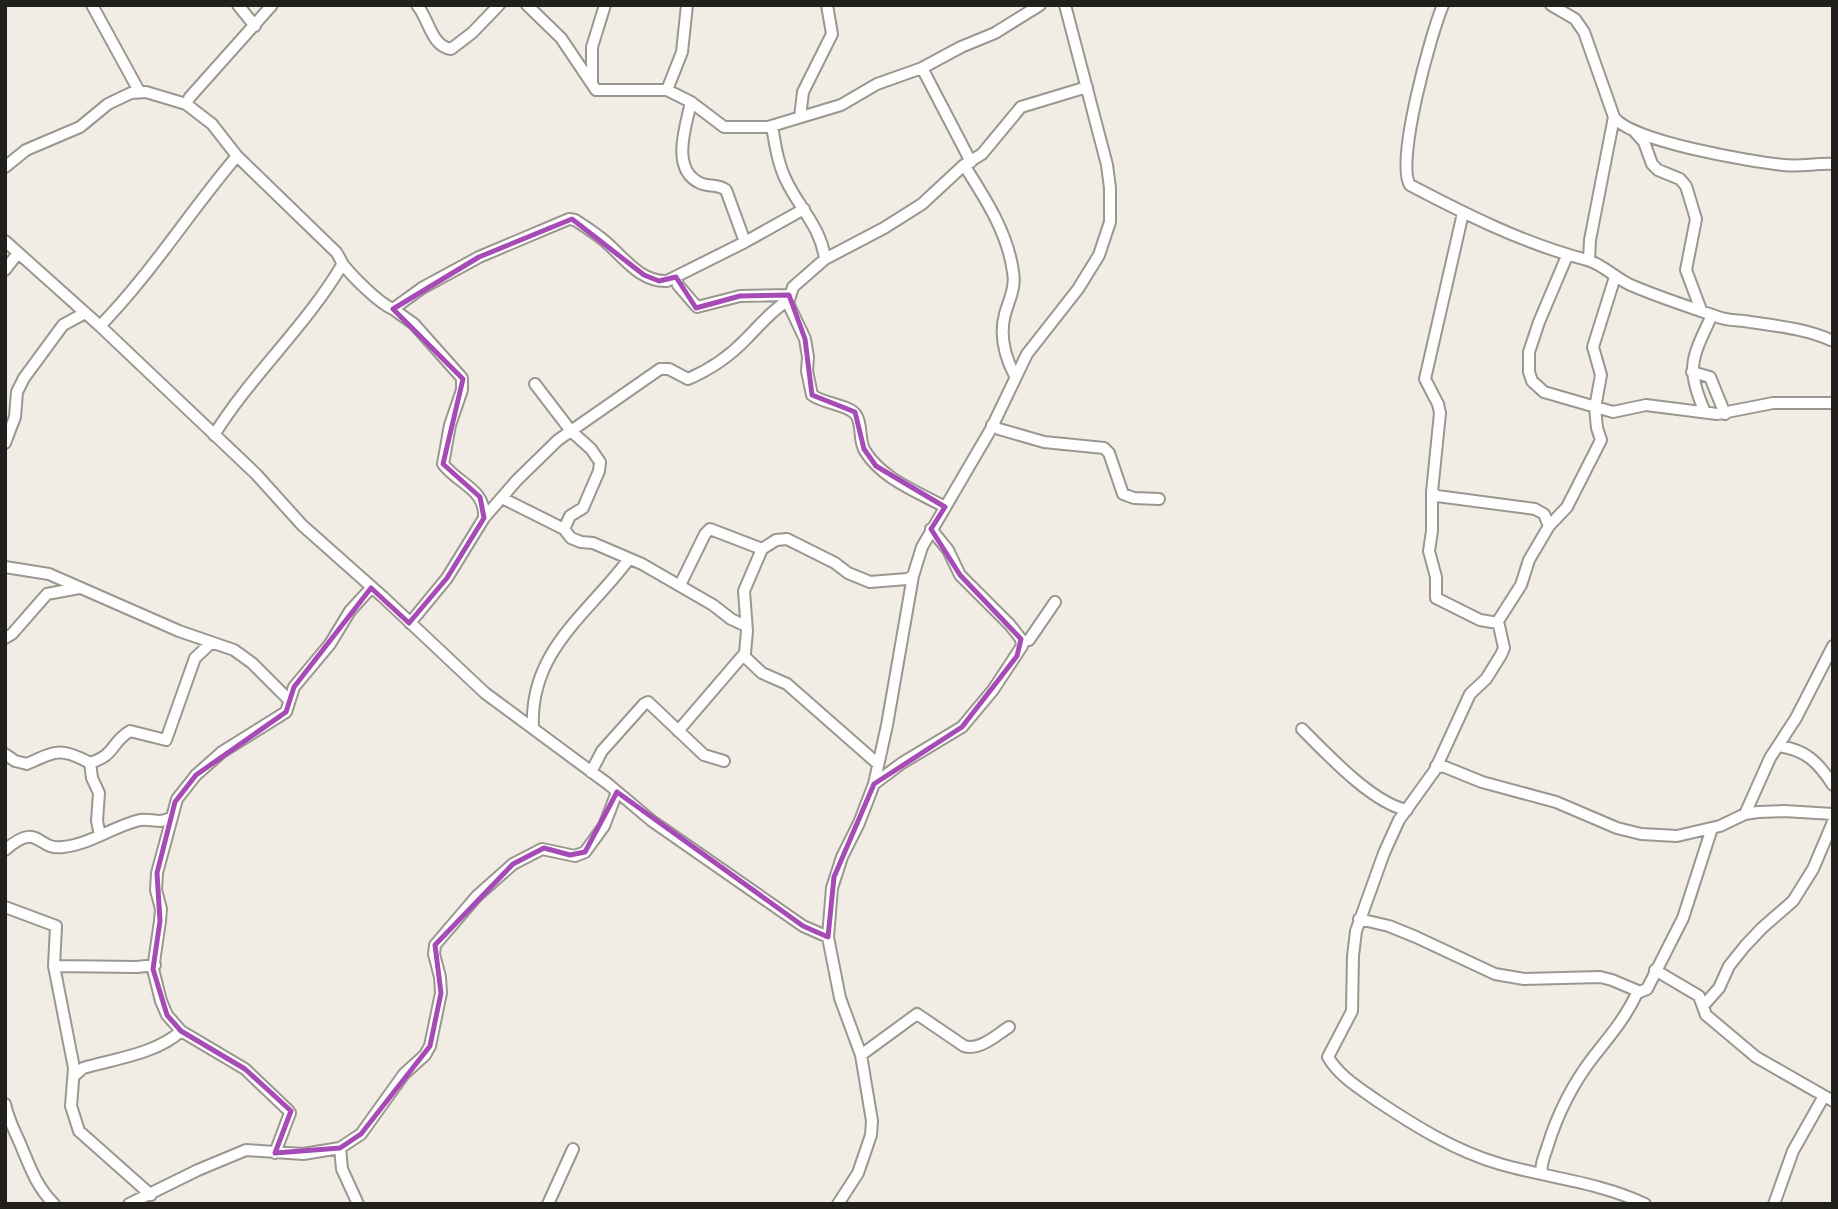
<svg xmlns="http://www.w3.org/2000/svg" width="1838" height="1209" viewBox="0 0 1838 1209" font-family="Mulish,sans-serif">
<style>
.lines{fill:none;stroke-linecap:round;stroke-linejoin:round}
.minor-casing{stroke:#9b9790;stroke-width:14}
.minor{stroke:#fff;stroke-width:10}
.marked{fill:none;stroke:#a64bb5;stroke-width:5;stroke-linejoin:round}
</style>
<rect width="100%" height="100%" fill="#f1ede5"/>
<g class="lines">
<g class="minor-casing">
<path id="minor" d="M92 5 139 91
M238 5 255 26
M417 5C429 19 431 46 451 49L472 33 499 5
M527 5 561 38 596 90H667L691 102 724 127H768L841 105 877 84 922 68 961 47 995 33 1040 5
M1443 5C1431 33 1395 163 1410 185 1467 215 1525 244 1587 260 1603 264 1617 280 1633 286 1661 298 1690 307 1718 317 1728 321 1740 320 1750 322 1778 326 1807 329 1833 341
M1551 5 1575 19 1584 32 1614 117 1590 240 1589 260
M922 68 971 162
M592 84V47L605 5
M667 90 682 52 687 5
M691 102C686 126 670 169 700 183 708 187 718 184 726 190L745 242
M186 104 190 97 272 5
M800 117 803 92 832 34 827 5
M1614 117C1630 141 1752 162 1784 165 1800 167 1817 163 1833 164
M772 126C775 144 778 164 786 180 799 208 821 227 825 259
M1635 132 1644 142 1652 164 1658 170 1680 179 1686 186 1696 219 1686 270 1701 310
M964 165C985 198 1008 233 1013 272 1016 287 1009 300 1005 314 999 336 1005 357 1015 376
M5 167 26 150 80 127 108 104 131 93 146 92 186 104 212 124 237 156 336 252C340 257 341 263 345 267 355 279 380 304 393 309L422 288 479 257 569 219 575 220C586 227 598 235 607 243 625 259 641 282 667 281L745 242 804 209
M1463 213 1425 379 1438 404 1440 413 1432 492 1437 496 1535 509 1544 514 1549 526 1529 560 1521 585 1498 621 1504 648 1501 655 1486 679 1470 694 1435 770 1399 820 1384 853 1356 931 1353 956 1352 1011 1328 1057C1339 1076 1359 1088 1376 1100 1415 1126 1455 1151 1500 1164 1548 1178 1599 1182 1645 1204
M5 241 100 326 256 474 302 525 383 597 485 693 608 784 652 821 803 926 828 937
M1567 256 1539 322 1529 352V372L1532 381 1544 392 1613 412 1646 405 1717 414 1773 403H1833
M5 270 18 253
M676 277 678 285 697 307 740 296 789 295
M393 309 414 324 462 378V390L450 425 443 464C458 484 486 489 484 518
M100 326C151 274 190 211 237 156
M1692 372 1710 377 1725 414
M535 384 571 431 591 449 600 462 599 471 583 508 570 516 564 529
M1705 412C1685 367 1692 358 1712 315
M992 425 999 429 1044 442 1104 448 1109 453 1123 494 1134 498 1159 499
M214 435C252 374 306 326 342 265
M5 443 15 417 17 392 24 378 63 325 85 313
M1432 492V531L1429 551 1436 577V598L1480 620 1498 623
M502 498 564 529 571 538 581 542 593 543 642 564 713 605 731 619 746 626
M945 507C918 492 882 479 865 451 858 440 863 425 856 415 850 405 824 404 812 395L807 371 808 357 805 339 788 303 793 287 825 259 884 228 922 204 964 165 982 154 1021 107 1087 87
M1549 526 1567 507 1601 440 1597 428 1595 408 1601 375 1593 347 1615 277
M5 567 49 574 179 631 234 650 252 663 289 700
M680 585 705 534 710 529 762 549 776 540 787 539 835 563 848 573 870 582 907 579 913 576
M410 623 447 578 484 518 517 480 558 440 660 369H669L688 379C709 370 731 355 747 338 760 325 771 311 787 301
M5 638 12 634 47 594 79 588
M1022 642 1029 640 1055 602
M744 656 762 673 787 684 878 764
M533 728C529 651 588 614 629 559
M1302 729C1327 754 1372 803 1407 810
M678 731 745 653 747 631 744 591 762 549
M1779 746C1806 750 1818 762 1833 785
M5 754 15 761 27 764C55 751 61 747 90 763L92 778 99 793 97 821 100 835
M90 763C117 754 110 743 130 731L166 740 195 658 211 643
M1436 766 1445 767 1482 782 1556 802 1617 828 1641 834 1677 836 1720 826 1745 814 1758 812 1784 811 1833 814
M591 772 602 751 644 704 648 702 704 755 724 761
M874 784 902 763 962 727 993 690 1022 646 1021 639 1010 625 960 575 948 550 931 529
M1745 814 1770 758 1796 718 1833 646
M5 850C40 820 36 851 63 847 91 844 114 826 140 820 152 818 160 825 172 817
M5 907 56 926 54 966 74 1068 71 1106 79 1131 151 1195
M1359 919 1389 926 1416 937 1495 974 1524 979 1600 977 1612 980 1638 991
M54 966 137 967 155 965
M1655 970 1699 996 1706 1015 1756 1057 1833 1101
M1703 1006 1719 988 1729 966 1745 946 1762 928 1793 901 1813 869 1833 822
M861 1055 917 1014 964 1046C980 1051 996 1035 1009 1027
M74 1076 83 1068C114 1059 156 1054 181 1031
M5 1104C8 1118 13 1128 19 1141 29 1164 35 1185 54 1204
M340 1148 342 1169 358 1204
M275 1153 290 1113 288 1110 245 1069 181 1031 167 1015 161 1001 153 969 160 921 161 909 156 890 157 873 177 799 196 775 222 752 286 712 294 687 330 644 350 611 371 588
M1542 1174C1540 1166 1544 1157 1547 1148 1557 1115 1573 1083 1594 1056 1610 1036 1626 1017 1637 993L1647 989 1683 918 1712 828
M129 1204 198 1170 246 1150 303 1154 340 1148 361 1134 404 1074 425 1055 430 1046 441 993 440 977 434 954 435 945 477 896 513 864 542 849 575 856 585 852 604 826 617 792
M548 1204 573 1149
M838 1204 858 1173 871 1135 872 1121 861 1055 840 998 828 937 832 888 842 857 859 823 874 784 887 725 913 576 922 547 991 429 1027 354 1078 289 1099 255 1110 222V188L1107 165 1065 5
M1774 1204 1793 1151 1824 1096"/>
</g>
<use href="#minor" class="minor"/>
</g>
<path class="marked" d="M572 219 644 275 659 281 676 277 696 308 740 296 789 295 805 339 812 395 855 412 864 449 876 466 945 507 931 529 960 575 1021 639 1017 656 962 727 874 784 834 877 828 937 803 926 617 792 585 852 570 855 544 848 513 864 435 945 441 993 430 1046 361 1134 340 1148 275 1153 291 1111 245 1069 181 1031 167 1015 153 969 160 921 157 873 175 802 196 775 286 712 294 687 371 588 409 623 447 578 484 518 480 497 443 464 463 379 393 309 479 257Z"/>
<rect width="1838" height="1209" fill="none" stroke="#21201d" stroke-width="14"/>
</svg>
